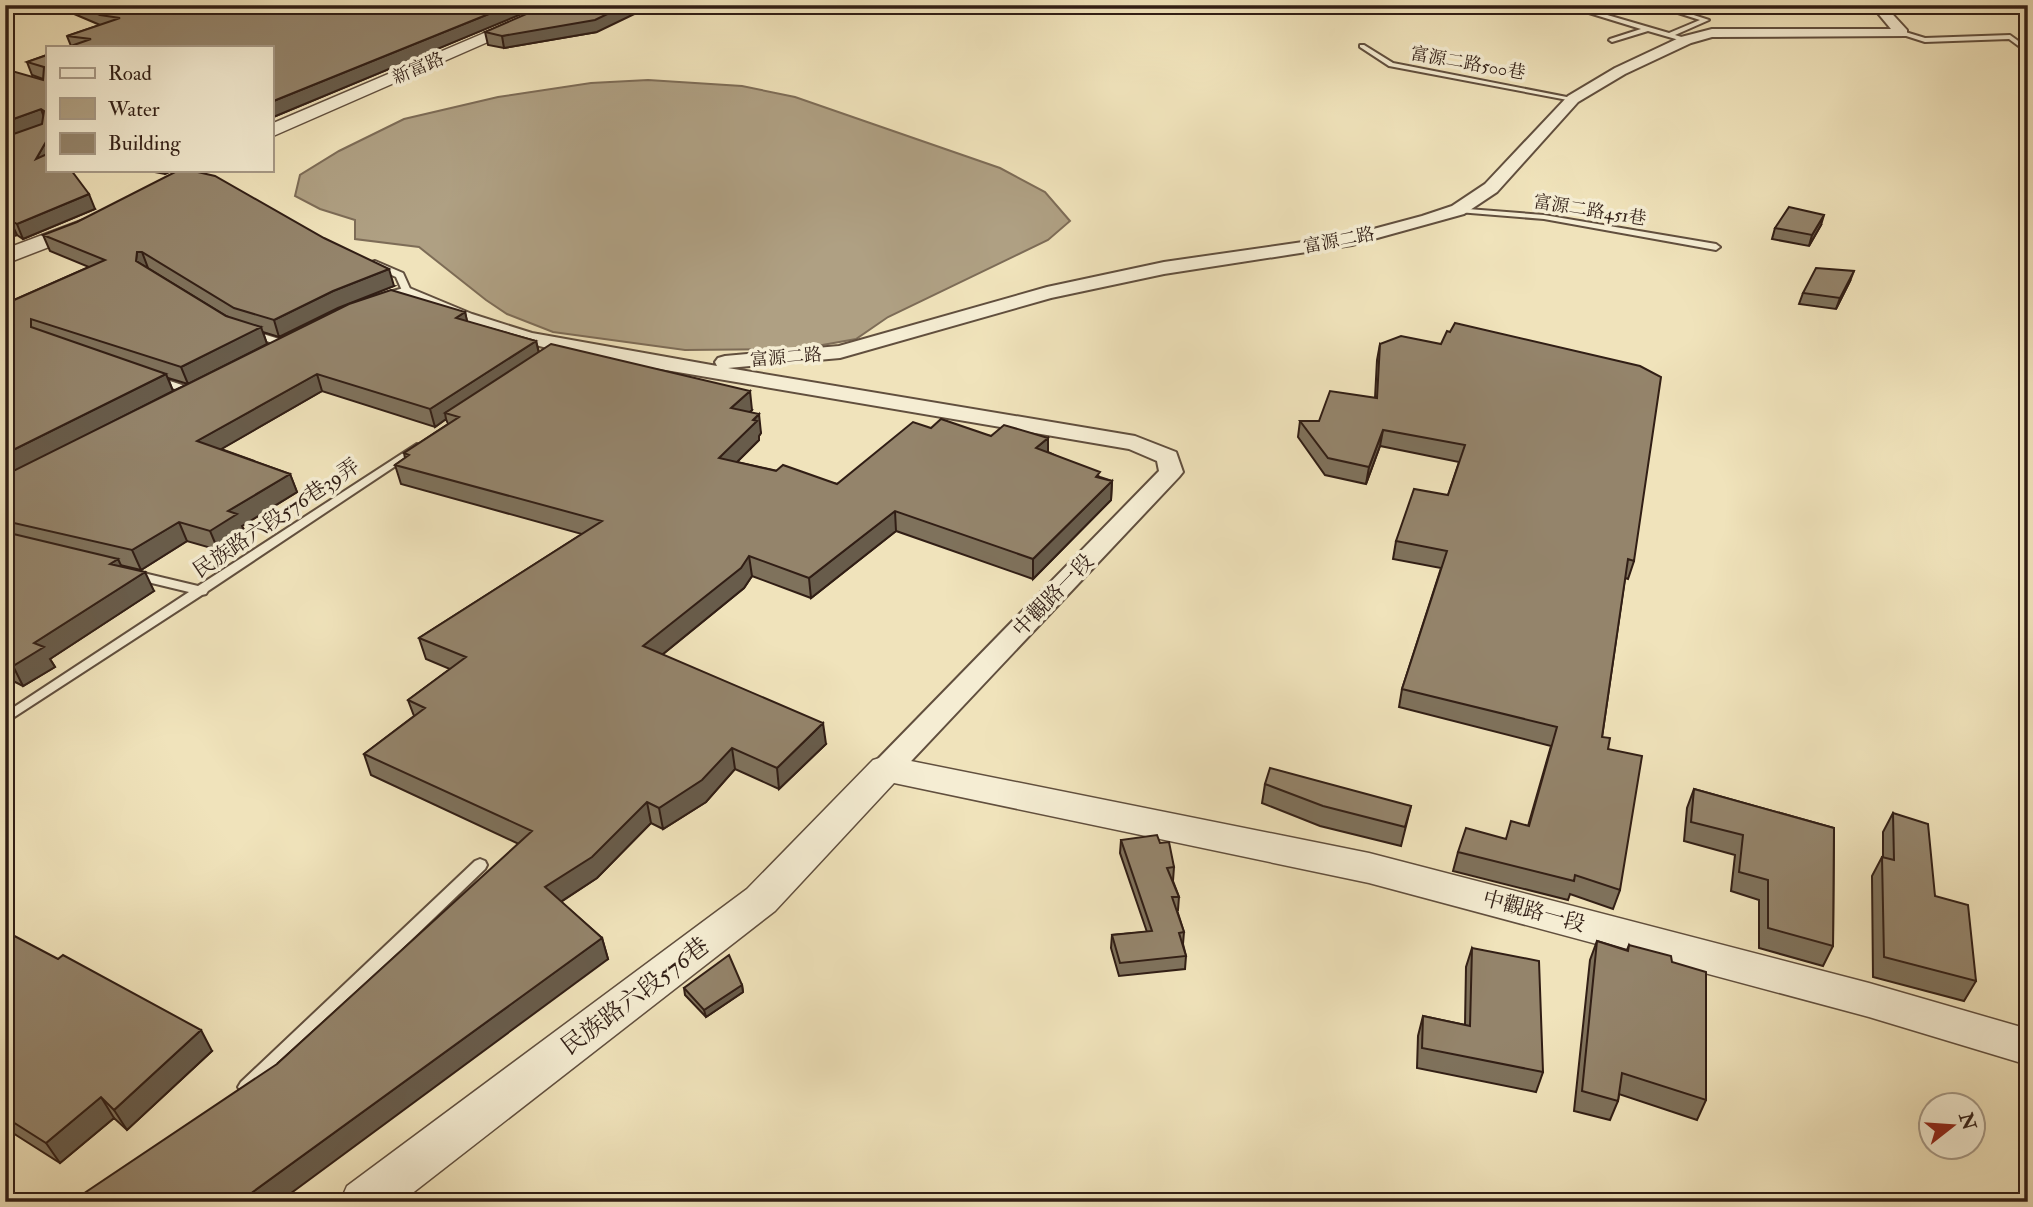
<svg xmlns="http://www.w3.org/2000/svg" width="2033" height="1207" viewBox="0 0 2033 1207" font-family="'IM FELL Double Pica','Noto Serif TC',serif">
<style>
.water{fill:#afa083;stroke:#7d6c57;stroke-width:2}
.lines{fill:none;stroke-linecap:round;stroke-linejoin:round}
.river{fill:#afa083;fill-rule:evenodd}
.service-casing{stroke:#614f3e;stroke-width:4}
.minor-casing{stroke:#614f3e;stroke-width:4}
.tertiary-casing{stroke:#614f3e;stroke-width:3}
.service{fill:#f5edd3;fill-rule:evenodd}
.minor{fill:#f5edd3;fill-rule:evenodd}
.tertiary{fill:#f5edd3;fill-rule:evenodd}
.wall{fill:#7f725c;stroke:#311e15;stroke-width:2;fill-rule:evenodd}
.shaded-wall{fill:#685c4b;stroke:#311e15;stroke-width:2}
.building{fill:#94846b;stroke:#311e15;stroke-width:2}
.labels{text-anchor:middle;stroke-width:7;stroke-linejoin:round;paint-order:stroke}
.far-street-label{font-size:18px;fill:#311e15;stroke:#f5edd3}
.street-label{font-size:21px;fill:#311e15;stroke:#f5edd3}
.near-street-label{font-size:24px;fill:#311e15;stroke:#f5edd3}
</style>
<rect width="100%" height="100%" fill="#f0e3bb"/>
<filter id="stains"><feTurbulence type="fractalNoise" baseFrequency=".00286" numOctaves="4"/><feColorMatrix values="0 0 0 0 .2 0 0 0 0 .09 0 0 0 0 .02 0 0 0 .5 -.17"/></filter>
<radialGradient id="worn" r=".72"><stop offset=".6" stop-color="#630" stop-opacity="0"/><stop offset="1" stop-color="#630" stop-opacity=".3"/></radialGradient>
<path class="water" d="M648 80 742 86 795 97 1000 168 1045 192 1070 221 1048 240 888 317 856 339 800 349 685 350 553 332 507 314 486 300 419 247 355 239V220L320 209 295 196 300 175 339 151 404 119 498 97 591 83Z"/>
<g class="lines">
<path class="river" d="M5 5H25L21 11 5 15Z"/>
<g class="service-casing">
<path id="service" d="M1563 5H1573L1669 33 1700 20 1653 5H1663L1709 20 1675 35 1688 39 1689 40 1686 42 1648 31 1612 42 1609 40 1610 39 1641 29Z
M1902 31 1925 38 2010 35 2028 48V53L2009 39 1925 42 1900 34Z
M1360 45H1364L1393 63 1577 99 1573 101 1389 66 1360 47Z
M2028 79V85L2024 87H2020V85Z
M1455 208 1544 215 1716 244 1720 247 1716 250 1544 219 1458 212 1454 210Z
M375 261 403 273 412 293 410 295H404L396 277 372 266V262Z
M250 330 289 342 291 344 286 347 247 335V331Z
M155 376 197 390 198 392 193 395 151 381 150 379Z
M417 444 422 447 421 449 208 591 206 594 202 595 5 723V713L189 592 131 578 129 575 131 572 135 571 198 586Z
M480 859 485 861 487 865 485 869 253 1092 247 1094 241 1092 238 1087 241 1082 475 861Z"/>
</g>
<g class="minor-casing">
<path id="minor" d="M911 5 903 10 897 6V5Z
M1871 5H1884L1907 30V36L1712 37 1691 43 1625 74 1578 102 1497 192 1464 214 1352 245 1164 274 1051 298 840 358 728 368 1135 436 1176 452 1183 472 1179 477 897 776 886 780 875 776 871 769 875 762 1159 471 1157 461 1129 449 566 353 478 330 405 300 372 309 362 303 365 299 407 287 472 314 532 333 717 366 715 362 718 358 725 356 839 346 1047 287 1164 262 1351 235 1422 216 1452 206 1485 184 1568 96 1615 68 1681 37 1712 29H1891Z"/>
</g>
<g class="tertiary-casing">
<path id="tertiary" d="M550 5H572L271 137V124Z
M85 219 96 225 93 230 5 264V249Z
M886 756 1369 853 1869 983 2028 1029V1065L1869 1017 1369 883 894 783 775 911 401 1202H340L347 1186 747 889 873 760Z"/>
</g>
<use href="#service" class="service"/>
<use href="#minor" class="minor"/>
<use href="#tertiary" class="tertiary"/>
</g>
<path class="wall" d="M53 5H543L271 118V47L71 46 67 36 100 25Z
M911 5H947L932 11 911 8Z
M485 32H597L504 48 488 45Z
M47 55V170L95 209 23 239 17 235 5 238 43 80V79L32 75 27 62Z
M144 170H173L165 174Z
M1821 225 1809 246 1772 239 1775 228Z
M43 235 394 286 338 308 279 337 263 332 267 344 192 382 465 312 467 322 536 341 539 352 752 410 750 412 761 433 759 436V440L737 462 837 484 931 428 991 436 1048 438V452L1100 477 1112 481 1111 500 1033 579 896 531 811 598 752 576 744 588 662 655 826 744 779 789 735 769 706 802 663 829 651 823 597 878 561 902 602 938 608 959 277 1064 519 844 371 775 364 754 414 716 408 700 450 669 426 659 419 638 582 534 401 484 395 465 405 458 404 453 448 424 446 419 435 427 322 391 221 449 290 474 297 492 242 526 245 532 218 550 187 541 141 570 120 565 154 591 50 659 55 667 23 686 5 677V304L89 267 50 251ZM148 268 228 317 226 316ZM168 378 188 384 173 391Z
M1850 281 1836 309 1799 304 1803 293Z
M1380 344 1634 561 1628 579 1625 578 1602 737 1608 749 1620 890 1613 909 1570 894 1568 900 1453 871 1458 852 1506 839 1528 826 1551 746 1399 707 1402 689 1441 568 1393 559 1396 541 1448 495 1459 462 1380 446 1366 484 1325 475 1298 437 1300 421H1319L1375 398 1377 360Z
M1265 784 1411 806 1401 846 1320 826 1262 803Z
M1694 789 1834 828 1833 946 1823 966 1759 948V900L1731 891 1735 855 1684 841 1687 808Z
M1893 813 1935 896 1976 981 1964 1001 1873 977 1872 876 1882 857H1883V832Z
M1121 840 1160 843 1174 867 1173 881 1179 897 1178 910H1177L1184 932 1183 944 1186 956 1185 969 1119 976 1111 948 1112 935 1147 932 1120 853Z
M5 931 212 1051 127 1130 114 1118 60 1163 5 1128Z
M1597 941 1627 950 1629 945 1706 1100 1697 1120 1619 1094 1618 1101 1610 1120 1574 1111 1590 960Z
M1472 948 1543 1072 1536 1092 1417 1068 1418 1036 1423 1016 1465 1025 1466 967Z
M742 985 743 992 706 1017 685 995 684 988Z"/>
<path class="shaded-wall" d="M511 5H543L271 118V102Z
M626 5H653L597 32 504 48 502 36Z
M932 5H947L932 11Z
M41 109 46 123 5 138V122Z
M47 140V163L36 159Z
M163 170H173L165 174Z
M89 194 95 209 23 239 17 224Z
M1824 215 1821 225 1809 246 1812 235Z
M10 220 17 235 5 238V221Z
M137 252H142L148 268 136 261Z
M389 269 394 286 338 308 279 337 274 320 333 291Z
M1854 271 1850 281 1836 309 1840 298Z
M465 312 469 329 456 318Z
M261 327 267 344 188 384 181 367Z
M536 341 540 358 445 413 446 419 435 427 430 409Z
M166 374 173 391 5 477V454Z
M317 374 322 391 204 459 197 441Z
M750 391 752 410 734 427 731 408Z
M759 414 761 433 759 436V440L722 477 719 458Z
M1383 430 1380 446 1366 484 1369 467Z
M1048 438V456L1036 448Z
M290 474 297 492 242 526 245 532 218 550 210 531 228 511Z
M1112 481 1111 500 1033 579V559Z
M895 511 896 531 811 598 809 578Z
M179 522 187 541 141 570 132 550Z
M749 556 752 576 744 588 647 667 643 646Z
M118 559 127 578 110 564Z
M145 572 154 591 50 659 55 667 23 686 13 666 34 643Z
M823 723 826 744 779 789 777 768Z
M732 748 735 769 706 802 663 829 659 808Z
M647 802 651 823 597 878 551 908 545 887Z
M602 938 608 959 279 1202H239Z
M742 985 743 992 706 1017 704 1010Z
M201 1030 212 1051 127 1130 114 1110Z
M101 1097 114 1118 60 1163 46 1143Z"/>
<path class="building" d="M77 5H511L271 102V47H68L91 39 67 36 120 18 100 15Z
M547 5H626L595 20 502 36 485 32Z
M47 55V140L36 159 47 154V170H71L89 194 17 224 10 220 5 221V137L42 124 44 111 41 109 5 122V69L43 80 44 67 27 62Z
M179 170H189L215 176 324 238 389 269 333 291 274 320 234 308 142 252H137L136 261 226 316 261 327 181 367 31 319V327L166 374 5 454V304L105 260 43 235 77 222Z
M1789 207 1824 215 1812 235 1775 228Z
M1816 268 1854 271 1840 298 1803 293Z
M391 290 465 312 456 318 536 341 430 409 317 374 197 441 290 474 228 511 237 514 210 531 179 522 132 550 5 521V475L349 304Z
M1455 323 1640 366 1661 377 1634 561 1628 559 1602 737 1610 738 1608 749 1642 756 1620 890 1575 875 1574 881 1458 852 1466 828 1506 839 1511 821 1529 826 1557 727 1402 689 1447 551 1396 541 1414 489 1448 495 1465 445 1383 430 1369 467 1328 458 1300 421H1319L1330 391 1377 398 1380 344 1401 336 1441 344 1447 331 1450 332Z
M551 344 750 391 731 408 759 414 753 420 757 421 719 458 776 471 783 465 837 484 913 422 931 428 941 419 991 436 1004 425 1048 438 1036 448 1100 472 1096 477 1112 481 1033 559 895 511 809 578 749 556 741 568 643 646 823 723 777 768 732 748 702 780 659 808 647 802 592 857 545 887 602 938 239 1202H71L277 1064 532 831 364 754 425 708 408 700 466 657 419 638 602 521 395 465 409 455 404 453 459 417 445 413Z
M5 532 118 559 110 564 145 572 34 643 44 647 13 666 5 662Z
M1270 768 1411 806 1405 827 1323 806 1265 784Z
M1694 789 1834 828 1833 946 1768 928V880L1739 872 1743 835 1691 822Z
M1893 813 1928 824 1935 896 1968 905 1976 981 1884 957 1882 857 1894 860Z
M1157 835 1160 843 1169 842 1174 867 1167 868 1179 897H1172L1184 932 1179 933 1186 956 1120 963 1112 935 1152 931 1121 840Z
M5 931 58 959 63 955 201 1030 114 1110 101 1097 46 1143 5 1117Z
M1597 941 1628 951 1629 945 1671 956 1672 962 1706 972V1100L1622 1073 1618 1101 1582 1091Z
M1472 948 1539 961 1543 1072 1422 1048 1423 1016 1470 1026Z
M729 955 742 985 704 1010 684 988Z"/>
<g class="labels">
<g class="far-street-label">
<text transform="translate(1468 63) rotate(10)" y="6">富源二路500巷</text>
<text transform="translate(418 68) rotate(-23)" y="6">新富路</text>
<text transform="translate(1590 210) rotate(9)" y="6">富源二路451巷</text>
<text transform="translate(1339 240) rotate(-11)" y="6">富源二路</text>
<text transform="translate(786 357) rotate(-5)" y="6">富源二路</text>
</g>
<g class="street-label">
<text transform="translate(276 518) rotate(-34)" y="7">民族路六段576巷39弄</text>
<text transform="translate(1053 595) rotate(-46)" y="7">中觀路一段</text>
<text transform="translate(1534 911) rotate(15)" y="7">中觀路一段</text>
</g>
<g class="near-street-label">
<text transform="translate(635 996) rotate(-37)" y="8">民族路六段576巷</text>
</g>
</g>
<rect width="2033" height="1207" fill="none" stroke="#f0e3bb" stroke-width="28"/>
<rect x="7" y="7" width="2019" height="1193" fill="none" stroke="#311e15" stroke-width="3.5"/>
<rect x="14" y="14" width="2005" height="1179" fill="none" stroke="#311e15" stroke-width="2"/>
<rect x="46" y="46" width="228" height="126" fill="#f5edd3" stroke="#a79a87" stroke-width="2"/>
<rect x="60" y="68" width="35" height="10" fill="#f5edd3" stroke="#a79a87" stroke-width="2"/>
<text x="108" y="80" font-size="21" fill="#311e15">Road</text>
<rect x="60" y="98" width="35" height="21" fill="#afa083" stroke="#a79a87" stroke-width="2"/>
<text x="108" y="116" font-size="21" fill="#311e15">Water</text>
<rect x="60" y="133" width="35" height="21" fill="#94846b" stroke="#a79a87" stroke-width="2"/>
<text x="108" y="150" font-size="21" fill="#311e15">Building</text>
<g transform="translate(1952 1126) rotate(73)"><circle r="33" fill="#f5edd3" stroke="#a79a87" stroke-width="2"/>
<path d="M0-5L12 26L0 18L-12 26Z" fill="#8f2418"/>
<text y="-10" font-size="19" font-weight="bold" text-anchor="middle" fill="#311e15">N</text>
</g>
<rect width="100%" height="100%" filter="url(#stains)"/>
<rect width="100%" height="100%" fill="url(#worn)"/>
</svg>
